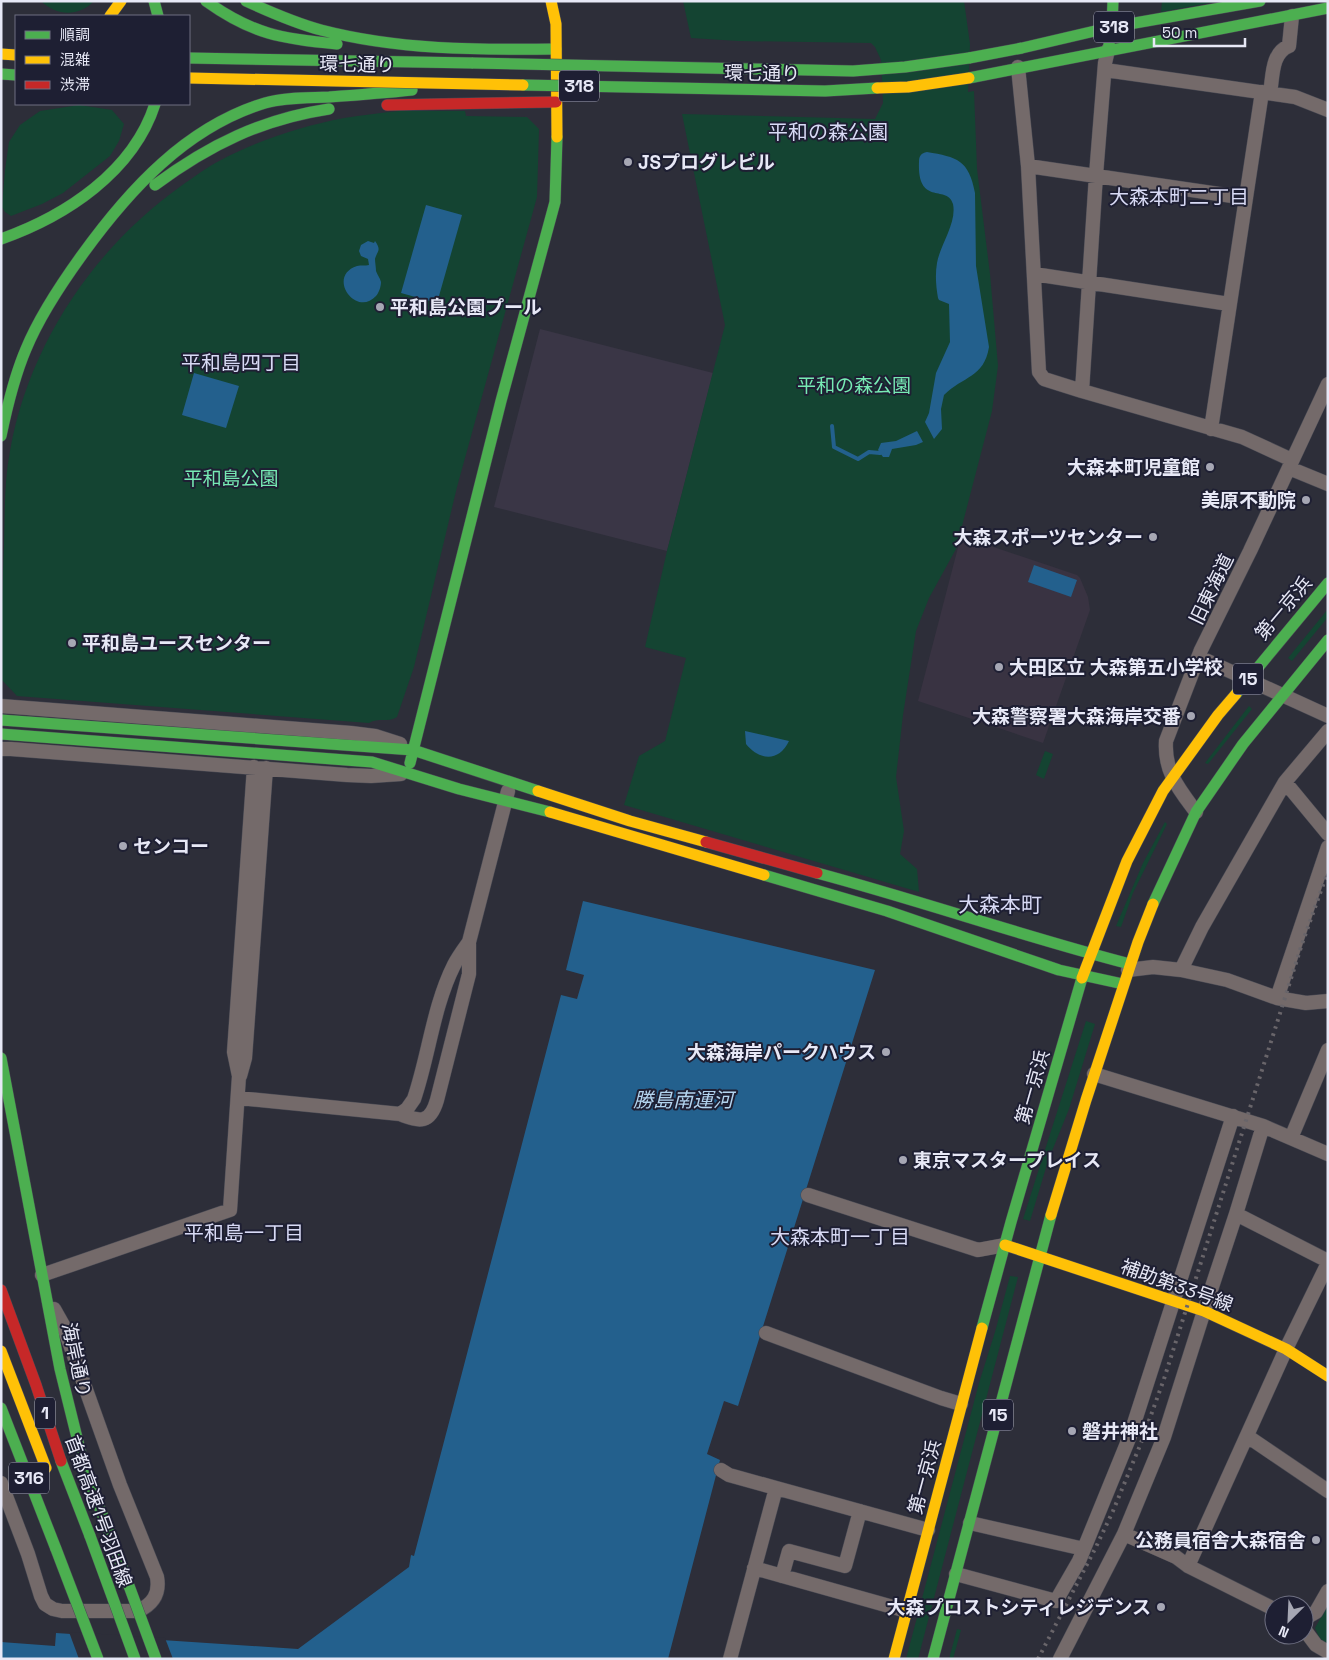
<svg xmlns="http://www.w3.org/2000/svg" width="1329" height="1660" viewBox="0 0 1329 1660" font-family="'Space Grotesk','Noto Sans JP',sans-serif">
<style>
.industrial{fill:#3a3646}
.education{fill:#393342}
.green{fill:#144432}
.water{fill:#23608d}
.pier{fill:#2d2e39}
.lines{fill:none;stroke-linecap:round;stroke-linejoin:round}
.stream{stroke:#23608d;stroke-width:4}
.street-casing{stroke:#484953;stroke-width:15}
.fast-casing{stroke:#484953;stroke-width:12}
.slow-casing{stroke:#484953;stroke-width:12}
.jam-casing{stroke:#484953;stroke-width:12}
.street{stroke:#746a6a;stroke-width:14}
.fast{stroke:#4caf50;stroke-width:11}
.slow{stroke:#ffc107;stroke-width:11}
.jam{stroke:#c62828;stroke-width:11}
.rail{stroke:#69656a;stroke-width:4;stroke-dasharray:2.5 5;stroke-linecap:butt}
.fast-bridge-casing{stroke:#484953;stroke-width:12;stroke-linecap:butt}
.slow-bridge-casing{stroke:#484953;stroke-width:12;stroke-linecap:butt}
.fast-bridge{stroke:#4caf50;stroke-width:11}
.slow-bridge{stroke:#ffc107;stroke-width:11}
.poi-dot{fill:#a6a7b4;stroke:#1e1f33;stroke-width:2}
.labels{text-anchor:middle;stroke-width:4;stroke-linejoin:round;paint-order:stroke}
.shield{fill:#1e1f33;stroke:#abacbc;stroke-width:1}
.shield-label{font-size:18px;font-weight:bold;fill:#e7e8f6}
.street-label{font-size:19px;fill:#e7e8f6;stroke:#1e1f33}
.poi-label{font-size:19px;font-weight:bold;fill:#e7e8f6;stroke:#1e1f33;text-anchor:start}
.park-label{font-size:19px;fill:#77eab4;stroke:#1e1f33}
.neighbourhood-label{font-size:20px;fill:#d8daf5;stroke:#1e1f33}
.water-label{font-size:20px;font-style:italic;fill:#b3d4ef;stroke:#1e1f33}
.quarter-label{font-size:21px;fill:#d8daf5;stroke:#1e1f33}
</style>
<rect width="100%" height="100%" fill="#2d2e39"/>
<path class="industrial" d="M540 329 713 373 667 551 494 507Z"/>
<path class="education" d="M961 536 1077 575 1080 578 1088 597 1090 610 1043 743 918 701Z"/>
<path class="green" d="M41 1H94C79 17 56 16 41 1Z
M683 1H964L970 44 968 92 974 91 977 169 990 274 998 366 992 411 956 549 929 598 916 631 903 715 896 777 904 831 900 854 917 869 919 892 624 805 639 756 665 741 686 658 645 647 667 551 725 325 682 114 875 119 883 103 881 60 875 47 871 43 738 41 691 38Z
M1162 1H1220L1161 12Z
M79 105 112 110 124 124 119 141 110 156 63 193 42 204 11 216 5 212 2 207 5 170 9 142 20 125 40 111Z
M399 111H465L466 116 527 117 539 129 537 197 457 487 414 667 397 717C388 723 378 717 369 723L17 696 1 679C1 635 2 590 4 545 5 514 4 482 10 451 29 344 94 248 181 186 194 177 207 167 221 160 259 140 302 126 344 118 362 115 380 113 399 111Z
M1328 609V617L1292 661 1288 658Z
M1249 706 1252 709 1208 764 1205 763Z
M1045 751 1053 754 1044 779 1036 775Z
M1165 822 1167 824 1133 893 1121 927 1116 926 1143 863Z
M1086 1021 1095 1024 1069 1109 1048 1161 1030 1221 1023 1219Z
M1010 1276 1018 1277 918 1659H906L979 1383 995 1332Z
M1328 1605V1645L1321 1641 1315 1628Z
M957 1629 961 1630 953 1659H949Z"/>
<path class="water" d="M927 152C957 157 969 160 975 193L976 266 989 347C984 378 963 376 944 395L941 409 942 429 934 439 925 422 929 413 936 373 950 342 949 304 939 300 938 298C936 286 935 275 937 263 940 245 957 223 953 204 948 184 917 207 919 162 919 156 921 153 927 152Z
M426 205 462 215 437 303 401 293Z
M368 241 374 243 375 241C382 251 377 251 375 259 375 262 376 268 376 271 377 274 380 278 381 282 381 286 379 293 376 296 356 318 326 276 357 266 361 265 365 266 369 265L368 259 361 256 359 251 361 245Z
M194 373 239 386 226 428 182 415Z
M917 431 923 442 916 445 892 449 889 457H883L878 450 881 443 896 441Z
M1034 565 1077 580 1071 597 1028 582Z
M745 731 789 741C779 762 760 761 746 744Z
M583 901 875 970 738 1406 724 1401 707 1454 720 1460 668 1659H1V1642L55 1646 56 1633 298 1649 409 1567 411 1555 414 1556 561 995 577 999 584 975 566 970Z"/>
<path class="pier" d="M69 1632 165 1638 173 1659H79Z"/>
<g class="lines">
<path class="stream" d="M832 426 834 447 858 459 869 452 880 453 883 451"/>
<g class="street-casing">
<path id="street" d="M1108 50 1105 63 1096 175 1082 391 1242 437 1292 460
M1018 67 1028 166 1039 372 1044 379 1082 391
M1105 70 1295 97 1328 110
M1270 93C1273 77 1271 53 1289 46L1292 16
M1028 166 1246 198
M1034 274 1229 304
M1211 429 1262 92
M1289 468 1328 484
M1199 657 1328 716
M1 706 351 733 375 736 400 744
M1328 731 1285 782 1328 834
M1 749H11L347 775 371 776 401 774
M1196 812C1179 789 1164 772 1166 741L1201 650 1250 551 1328 384
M1128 970 1153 967 1181 970 1227 980 1277 998 1306 1003 1328 1001
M1181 970 1202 927 1285 782
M1277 998 1328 847
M1094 1074 1263 1126 1328 1154
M240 1076 245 1058 266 768
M239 1098 400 1114C420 1122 430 1124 437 1100L469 974V942L508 791
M400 1114 407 1109 414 1099C429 1055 433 1007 454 965 458 957 464 949 469 942
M1291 1138 1328 1050
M808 1195 978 1250 1005 1245
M1236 1214 1328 1261
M42 1275 230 1210 239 1076 234 1052 254 767
M766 1333 941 1398 961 1404
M1247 1436 1328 1491
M721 1470 729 1475 776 1488
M1 1483 28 1554 41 1596 45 1604 53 1609 62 1611H138C153 1604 160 1594 157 1577L120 1485 63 1325 54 1309
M970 1523 1084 1549
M1124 1534 1164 1437 1204 1311 1236 1214 1263 1126
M1188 1566 1286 1349 1328 1263
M754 1568 907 1611
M956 1574 1056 1601 1079 1561 1130 1436 1233 1116
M782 1576 789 1551 845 1566 860 1511
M1304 1619 1316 1612 1328 1591
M1304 1629 1316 1645 1328 1652
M730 1659 776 1488 928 1530
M1060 1659 1124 1534 1176 1557 1188 1566 1274 1609"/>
</g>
<g class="fast-casing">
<path id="fast" d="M154 1 158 16
M206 1C252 34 282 39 337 44
M246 1C270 12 295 23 321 30 398 50 477 50 556 49
M1108 50 1112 27 1113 1
M189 58 473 63
M969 58 1022 48 1112 27 1260 1
M1 74 16 75
M969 78 1328 8
M155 185C209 145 262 119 329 109
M1 239C66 216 133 172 155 104
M1 436C7 407 14 377 26 349 40 315 61 284 82 255 129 190 186 127 265 103 286 97 308 98 329 97 357 95 384 93 412 90
M1236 694 1328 583
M1 720 413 750 538 791
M1 734 372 762 459 789 550 812
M410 763 501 401 555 202 557 137
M817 873C922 901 1025 937 1130 964
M764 875 887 911 1059 970 1123 984
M1153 904 1196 812 1243 744 1328 640
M1 1058 60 1369 86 1474 108 1529
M982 1328 1011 1222 1082 978
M1 1408 56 1549
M61 1461 90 1536
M933 1659 1051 1215"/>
</g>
<g class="slow-casing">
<path id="slow" d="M551 1 556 24 557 137
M110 16 121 1
M1 54 16 55
M538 791 630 821 706 842
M550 812 764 875
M1082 978 1127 861 1163 791 1218 715 1236 694
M1051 1215 1086 1100 1138 942 1153 904
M1005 1245 1204 1311 1286 1349 1328 1376
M1 1351 46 1468
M894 1659 982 1328"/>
</g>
<g class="jam-casing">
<path id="jam" d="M387 105 556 102
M706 842 817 873
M1 1290 36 1385 61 1461"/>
</g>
<use href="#street" class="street"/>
<use href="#fast" class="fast"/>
<use href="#slow" class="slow"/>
<use href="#jam" class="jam"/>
<path class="rail" d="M1038 1659 1096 1547 1113 1511 1141 1443 1164 1379 1302 944 1328 871"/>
<g class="fast-bridge-casing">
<path id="fast-bridge" d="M473 63 853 71 905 67 969 58
M523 85 825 91 877 88
M108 1529 156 1659
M90 1536 135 1659
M56 1549 98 1659"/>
</g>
<g class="slow-bridge-casing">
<path id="slow-bridge" d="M189 78 523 85
M877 88 908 87 969 78"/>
</g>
<use href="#fast-bridge" class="fast-bridge"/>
<use href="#slow-bridge" class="slow-bridge"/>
</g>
<g class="poi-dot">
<circle cx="628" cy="162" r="5"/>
<circle cx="380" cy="307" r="5"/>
<circle cx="1210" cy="467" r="5"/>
<circle cx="1306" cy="500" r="5"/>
<circle cx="1153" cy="537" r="5"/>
<circle cx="72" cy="643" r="5"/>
<circle cx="999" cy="667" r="5"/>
<circle cx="1191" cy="716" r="5"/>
<circle cx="123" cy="846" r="5"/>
<circle cx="886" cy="1052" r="5"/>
<circle cx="903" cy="1160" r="5"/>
<circle cx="1072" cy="1431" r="5"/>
<circle cx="1316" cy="1540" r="5"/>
<circle cx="1161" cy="1607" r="5"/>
</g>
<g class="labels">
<g class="shield">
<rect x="1094" y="11.5" width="40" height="31" rx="4"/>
<rect x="559" y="70.5" width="40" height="31" rx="4"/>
<rect x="1233" y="663.5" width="30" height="31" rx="4"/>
<rect x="35" y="1397.5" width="20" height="31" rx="4"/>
<rect x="983" y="1399.5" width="30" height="31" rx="4"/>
<rect x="9" y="1462.5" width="40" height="31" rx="4"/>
</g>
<g class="shield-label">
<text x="1114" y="33">318</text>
<text x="579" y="92">318</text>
<text x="1248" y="685">15</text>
<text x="45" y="1419">1</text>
<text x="998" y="1421">15</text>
<text x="29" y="1484">316</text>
</g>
<g class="street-label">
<text transform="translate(357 64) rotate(1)" y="7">環七通り</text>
<text transform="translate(762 73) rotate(1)" y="7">環七通り</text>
<text transform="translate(1211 589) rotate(-64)" y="7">旧東海道</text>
<text transform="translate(1283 608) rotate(-50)" y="7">第一京浜</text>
<text transform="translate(1032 1087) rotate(-74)" y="7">第一京浜</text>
<text transform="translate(1177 1285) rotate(20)" y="7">補助第33号線</text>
<text transform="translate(77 1360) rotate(78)" y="7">海岸通り</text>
<text transform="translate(924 1477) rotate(-75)" y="7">第一京浜</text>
<text transform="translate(99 1511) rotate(70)" y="7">首都高速1号羽田線</text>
</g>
<g class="poi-label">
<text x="638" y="169">JSプログレビル</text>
<text x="390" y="314">平和島公園プール</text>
<text x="1200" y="474" text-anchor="end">大森本町児童館</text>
<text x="1296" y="507" text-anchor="end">美原不動院</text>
<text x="1143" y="544" text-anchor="end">大森スポーツセンター</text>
<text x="82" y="650">平和島ユースセンター</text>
<text x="1009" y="674">大田区立 大森第五小学校</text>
<text x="1181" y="723" text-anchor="end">大森警察署大森海岸交番</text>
<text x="133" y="853">センコー</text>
<text x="876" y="1059" text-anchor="end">大森海岸パークハウス</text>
<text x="913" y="1167">東京マスタープレイス</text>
<text x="1082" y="1438">磐井神社</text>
<text x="1306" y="1547" text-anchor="end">公務員宿舎大森宿舎</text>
<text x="1151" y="1614" text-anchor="end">大森プロストシティレジデンス</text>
</g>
<g class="park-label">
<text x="854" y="392">平和の森公園</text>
<text x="231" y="485">平和島公園</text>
</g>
<g class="neighbourhood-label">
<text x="828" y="139">平和の森公園</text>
<text x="1179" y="204">大森本町二丁目</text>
<text x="241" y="370">平和島四丁目</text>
<text x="244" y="1240">平和島一丁目</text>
<text x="840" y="1244">大森本町一丁目</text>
</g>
<g class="water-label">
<text x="683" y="1107">勝島南運河</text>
</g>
<g class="quarter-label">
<text x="1000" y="912">大森本町</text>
</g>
</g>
<rect width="1329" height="1660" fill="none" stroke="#e7e8f6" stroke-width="5"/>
<rect x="15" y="15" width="175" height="90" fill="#1e1f33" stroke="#6e6f81"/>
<rect x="25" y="31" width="25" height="8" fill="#4caf50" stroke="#6e6f81"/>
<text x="60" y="40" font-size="15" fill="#e7e8f6">順調</text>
<rect x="25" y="56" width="25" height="8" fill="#ffc107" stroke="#6e6f81"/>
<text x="60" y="65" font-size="15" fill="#e7e8f6">混雑</text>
<rect x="25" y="81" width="25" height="8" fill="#c62828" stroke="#6e6f81"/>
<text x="60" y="90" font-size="15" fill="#e7e8f6">渋滞</text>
<g transform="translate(1289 1620) rotate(204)"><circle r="24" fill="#1e1f33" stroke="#6e6f81"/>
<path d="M0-4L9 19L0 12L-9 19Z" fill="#a6a7b4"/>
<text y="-8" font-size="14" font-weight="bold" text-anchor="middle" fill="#e7e8f6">N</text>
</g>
<path d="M1154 38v8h91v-8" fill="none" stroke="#e7e8f6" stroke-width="2.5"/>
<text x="1162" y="38" font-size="15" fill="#e7e8f6" stroke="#1e1f33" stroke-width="4" paint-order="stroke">50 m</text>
</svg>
